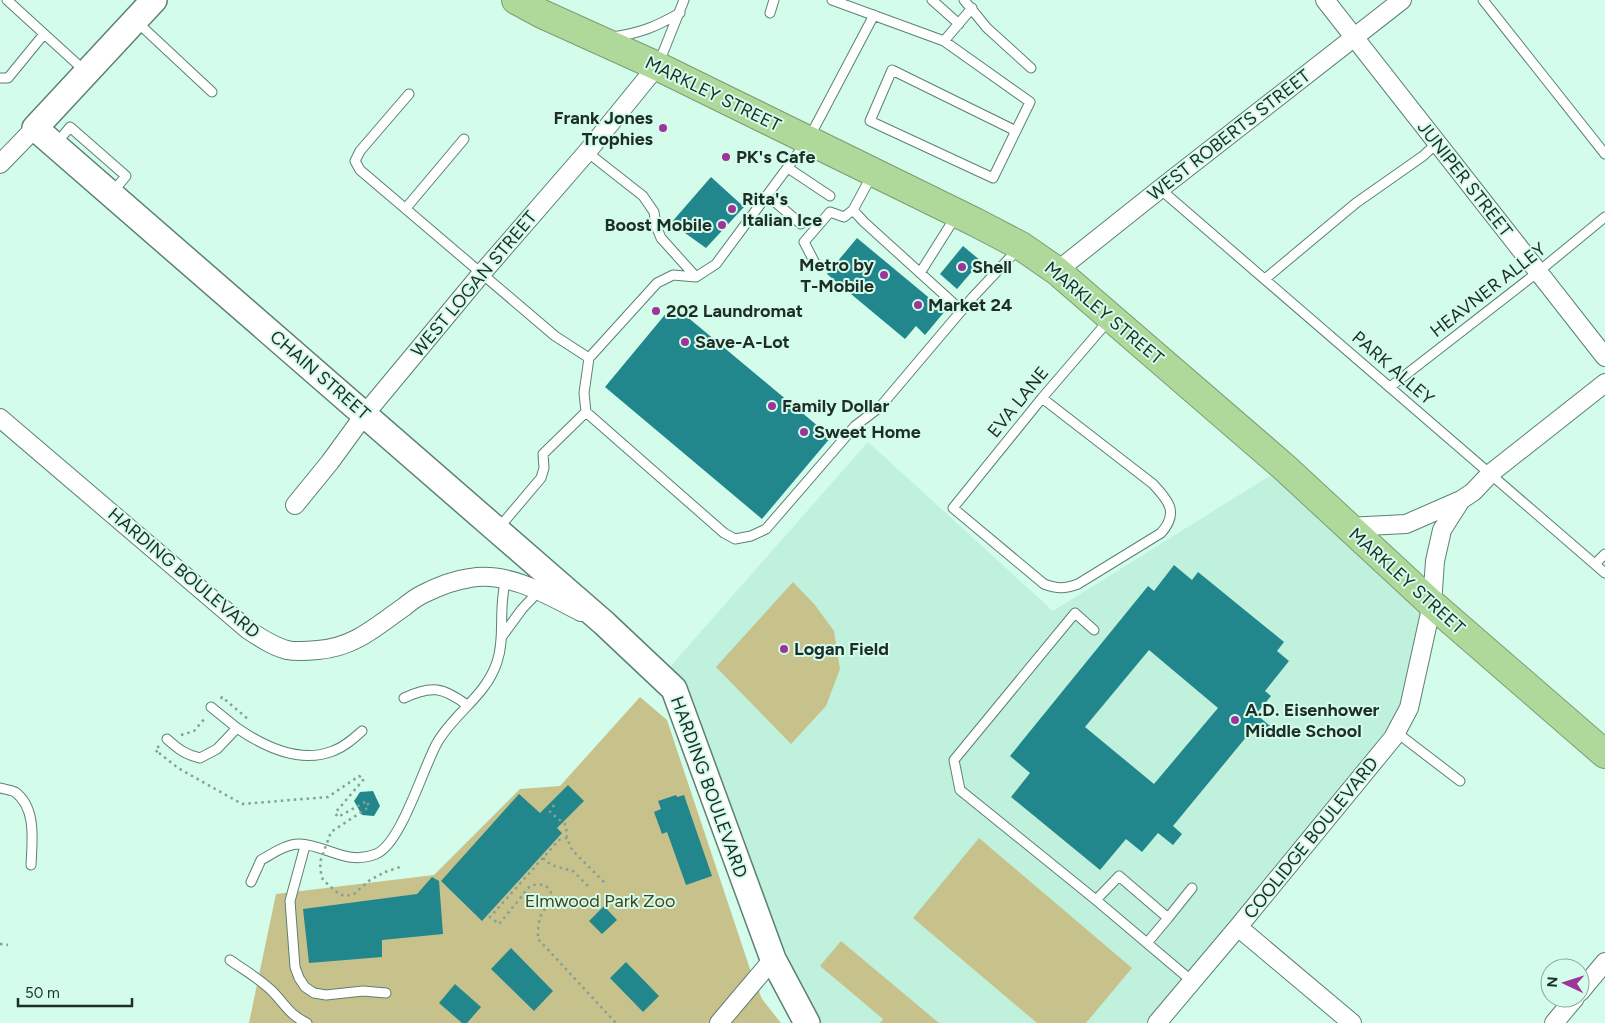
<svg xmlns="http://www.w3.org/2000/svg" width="1605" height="1023" viewBox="0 0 1605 1023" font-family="Figtree,sans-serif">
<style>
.built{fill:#bff1dd}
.green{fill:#c7c28b}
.building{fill:#21878d;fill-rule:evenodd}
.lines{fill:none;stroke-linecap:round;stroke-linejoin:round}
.lane-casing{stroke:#5c8172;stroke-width:11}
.street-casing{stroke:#5c8172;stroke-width:20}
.secondary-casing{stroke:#5c8172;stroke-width:28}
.highway-casing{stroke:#7c9d72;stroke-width:30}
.path{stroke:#84a195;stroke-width:2.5;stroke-dasharray:2.5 4;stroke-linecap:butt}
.lane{stroke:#fff;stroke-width:9}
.street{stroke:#fff;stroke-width:18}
.secondary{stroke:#fff;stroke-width:25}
.highway{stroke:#aed99a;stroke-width:28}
.path-bridge{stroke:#84a195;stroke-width:2.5;stroke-dasharray:2.5 4;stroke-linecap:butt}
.poi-dot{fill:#9d3497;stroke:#d3fceb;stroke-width:2}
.labels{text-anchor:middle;stroke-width:4;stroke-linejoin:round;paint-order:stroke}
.street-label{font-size:18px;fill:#1e2d27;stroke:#d3fceb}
.poi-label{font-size:18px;font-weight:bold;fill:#1e2d27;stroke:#d3fceb;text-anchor:start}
.park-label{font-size:18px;fill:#46421c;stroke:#d3fceb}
</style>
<rect width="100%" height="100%" fill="#d3fceb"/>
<path class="built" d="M868 442 1053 611 1284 467 1432 604 1409 708 1157 1023H807L661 677Z"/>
<path class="green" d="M793 582 815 605 834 631 840 669 826 706 791 744 716 667Z
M640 697 667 720 750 969 762 999 781 1023H249L276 894 434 875 520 789 560 786Z
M979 838 1132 968 1086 1023H1037L913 918Z
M841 941 939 1023H880L883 1019 820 966Z"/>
<path class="building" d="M711 177 744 207 706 248 671 223Z
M857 238 945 311 925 335 916 326 905 339 827 274Z
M963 246 981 261 957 289 940 274Z
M673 305 831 437 762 519 605 387Z
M1174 565 1192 580 1198 572 1284 642 1277 651 1289 661 1265 691 1271 696 1256 714 1270 726 1261 738 1252 730 1173 826 1182 834 1173 845 1158 833 1142 852 1126 839 1100 870 1011 797 1030 773 1010 756 1148 586 1154 591ZM1149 650 1218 708 1154 784 1085 727Z
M568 785 584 801 557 828 562 833 482 921 441 881 519 794 540 813Z
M373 791 380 806 374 816 362 815 354 801 360 792Z
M676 795 677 797 684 795 712 876 686 885 667 832 662 834 654 812 661 809 658 801Z
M432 877 439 881 443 934 382 940V957L309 963 303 909 417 894Z
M604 906 617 920 602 934 589 921Z
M511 948 553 991 534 1011 491 969Z
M626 962 659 996 643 1012 610 978Z
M455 984 481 1007 467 1023H462L439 1003Z"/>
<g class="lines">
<g class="lane-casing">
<path id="lane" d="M7 0 86 72
M832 0 944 41 1030 102 993 178 870 121 892 70 1016 131
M932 0 959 24
M964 0 987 28 1031 68
M1483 0 1605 154
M770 13 774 0
M137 22 212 92
M612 37C641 33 655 27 680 13
M944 41 972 8
M658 65 684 0
M0 78H8L44 34
M409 94 360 151 355 161 360 170 555 336 589 358
M56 144 70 127 126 176 111 194
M587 152 643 196 654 212 656 226 661 238 696 277
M788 168 830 196
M872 175 853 210 864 222 961 310
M1160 189 1605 573
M768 196 801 224
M406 208 464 139
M816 265 804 242 830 212 844 217 853 210
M920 273 956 216
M1265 279 1356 203 1423 156 1437 143
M1390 387 1538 272 1605 217
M1042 398 1153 484C1169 501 1179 513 1161 533L1078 584C1065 589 1057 589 1044 584L953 508 1042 398 1109 320
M586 412 724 533 735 539 751 536 766 529 855 426 880 407 973 297 1019 248
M497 530 541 478 544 468 543 454 586 412 584 393 589 358 657 283 673 275 696 277 716 264 808 140 874 15
M1595 564 1605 554
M1094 630 1075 613 954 760 960 790 1096 900 1193 982
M503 635 522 609 539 591
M404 698C431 685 443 687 467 705
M237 728C263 746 300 764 333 751 344 747 353 739 362 731
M1396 732 1460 781
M167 739C178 749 186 755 200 758L217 749 237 728 211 707
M0 788C4 789 11 790 15 792 37 808 32 842 31 865
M305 846 290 901 295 967 299 978 305 987 314 993 326 995 363 991 386 993
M251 882 261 860C272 854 286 844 299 844 327 845 346 866 376 854 401 844 423 768 437 743 454 713 486 696 497 662 503 645 501 627 502 609 502 600 504 589 505 579
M1096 900 1119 876 1168 918 1192 888
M1147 943 1168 918
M230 960C244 970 260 979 272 991 285 1004 289 1015 307 1023"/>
</g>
<g class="street-casing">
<path id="street" d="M1325 0 1605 357
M0 164 35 128
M1057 271 1160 189 1402 0
M0 418 247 629C259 637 272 646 287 650 297 652 308 651 318 650 355 647 375 627 404 607 410 602 417 597 423 594 437 587 455 580 470 578 508 571 548 595 581 612
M295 505 330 462 365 414 482 273 587 152 657 66
M1347 527 1406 524 1461 500
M1238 927 1352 1023
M1580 992 1605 962
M719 1023 773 959
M1157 1023 1238 927 1393 738 1409 708 1432 604 1435 561 1442 530 1461 500 1473 492 1491 473 1605 383
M1554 1023 1575 998"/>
</g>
<g class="secondary-casing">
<path id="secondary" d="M154 0 35 128 497 530 604 623 674 689 773 959 807 1023"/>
</g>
<g class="highway-casing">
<path id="highway" d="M516 0 542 14 657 66 975 222 1021 246 1057 271 1284 467 1432 604 1605 754"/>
</g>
<path class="path" d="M221 699 222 697 249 720
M181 735 194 731 206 717
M159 746 155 750 159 753
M554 805 550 812 566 825 567 838 572 850 607 885
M567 838 559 840 490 917 499 924 530 886C537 884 544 883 549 889 557 900 542 909 540 918 538 924 538 932 538 939L616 1023
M543 858 551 865 573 871 590 888
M385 872 400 867
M0 944 8 945"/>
<use href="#lane" class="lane"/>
<use href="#street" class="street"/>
<use href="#secondary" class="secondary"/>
<use href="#highway" class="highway"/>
<path class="path-bridge" d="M159 753 178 768 242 804 328 797 359 776 364 779 335 813 338 817 367 801 369 807 331 832 320 862 321 874 323 880 339 894 345 896 354 894 370 880 385 872"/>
</g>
<g class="poi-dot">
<circle cx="663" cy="128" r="5"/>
<circle cx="726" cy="157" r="5"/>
<circle cx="732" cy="209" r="5"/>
<circle cx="722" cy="225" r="5"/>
<circle cx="962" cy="267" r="5"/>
<circle cx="884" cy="275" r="5"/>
<circle cx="918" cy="305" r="5"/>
<circle cx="656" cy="311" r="5"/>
<circle cx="685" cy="342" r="5"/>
<circle cx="772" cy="406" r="5"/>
<circle cx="804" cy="432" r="5"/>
<circle cx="784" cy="649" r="5"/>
<circle cx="1235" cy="720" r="5"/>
</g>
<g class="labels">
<g class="street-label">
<text transform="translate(713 94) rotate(26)" y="6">MARKLEY STREET</text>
<text transform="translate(1229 135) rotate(-38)" y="6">WEST ROBERTS STREET</text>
<text transform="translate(1465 179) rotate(52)" y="6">JUNIPER STREET</text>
<text transform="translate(474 284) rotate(-50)" y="6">WEST LOGAN STREET</text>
<text transform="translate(1488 290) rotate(-38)" y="6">HEAVNER ALLEY</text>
<text transform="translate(1104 313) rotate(40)" y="6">MARKLEY STREET</text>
<text transform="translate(1393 368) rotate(41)" y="6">PARK ALLEY</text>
<text transform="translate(320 375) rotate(41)" y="6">CHAIN STREET</text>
<text transform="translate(1018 402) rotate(-51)" y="6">EVA LANE</text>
<text transform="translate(184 573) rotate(40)" y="6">HARDING BOULEVARD</text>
<text transform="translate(1407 581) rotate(42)" y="6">MARKLEY STREET</text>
<text transform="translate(709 787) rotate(70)" y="6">HARDING BOULEVARD</text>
<text transform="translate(1311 838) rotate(-51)" y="6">COOLIDGE BOULEVARD</text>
</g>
<g class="poi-label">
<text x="653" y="124" text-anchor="end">Frank Jones<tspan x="653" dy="21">Trophies</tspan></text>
<text x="736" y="163">PK's Cafe</text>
<text x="742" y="205">Rita's<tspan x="742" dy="21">Italian Ice</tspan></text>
<text x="712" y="231" text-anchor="end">Boost Mobile</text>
<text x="874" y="271" text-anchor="end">Metro by<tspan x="874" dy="21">T-Mobile</tspan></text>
<text x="972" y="273">Shell</text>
<text x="928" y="311">Market 24</text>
<text x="666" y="317">202 Laundromat</text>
<text x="695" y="348">Save-A-Lot</text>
<text x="782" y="412">Family Dollar</text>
<text x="814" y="438">Sweet Home</text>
<text x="794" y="655">Logan Field</text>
<text x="1245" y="716">A.D. Eisenhower<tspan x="1245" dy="21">Middle School</tspan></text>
</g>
<g class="park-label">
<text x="600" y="907">Elmwood Park Zoo</text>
</g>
</g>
<g transform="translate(1565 983) rotate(274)"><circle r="24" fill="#d3fceb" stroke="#8ba99d"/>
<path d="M0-4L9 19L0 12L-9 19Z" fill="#9d3497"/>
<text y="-8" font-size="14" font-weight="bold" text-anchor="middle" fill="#1e2d27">N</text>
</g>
<path d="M18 998v8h114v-8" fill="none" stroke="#1e2d27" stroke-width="2.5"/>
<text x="25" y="998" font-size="15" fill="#1e2d27" stroke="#d3fceb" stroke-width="4" paint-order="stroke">50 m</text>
</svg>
